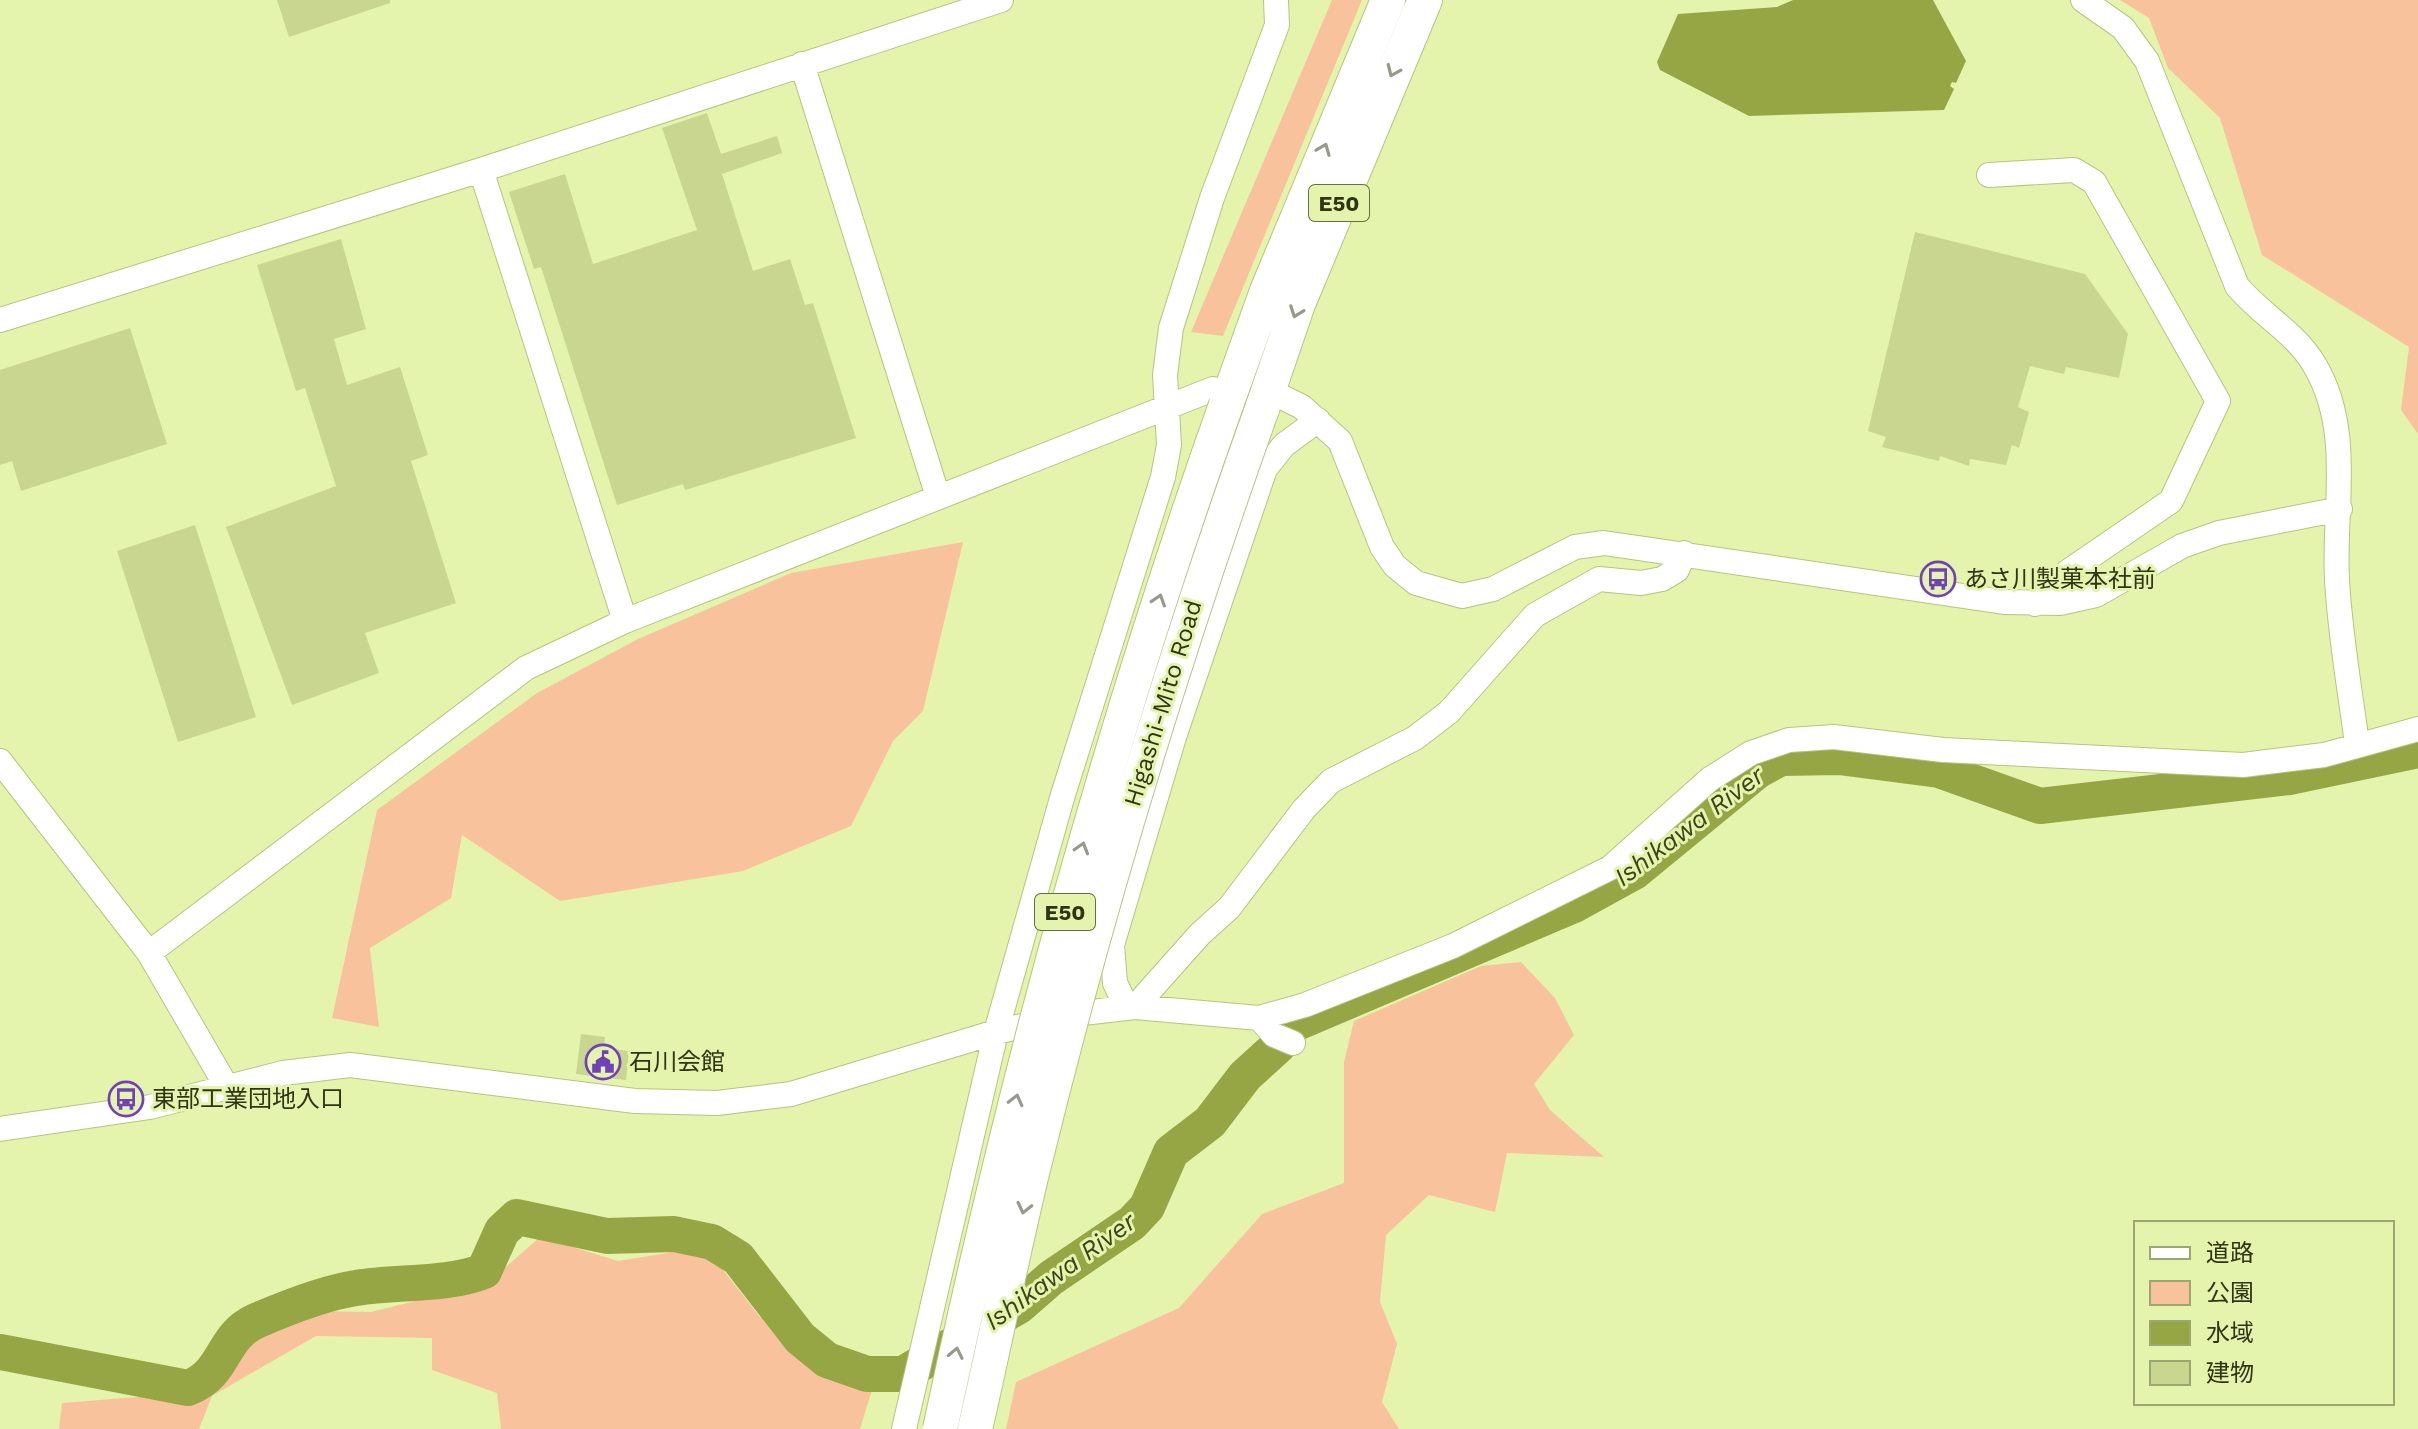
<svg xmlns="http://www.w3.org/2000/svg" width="2418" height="1429" viewBox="0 0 2418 1429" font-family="'Work Sans','Noto Sans JP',sans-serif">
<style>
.green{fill:#f8c39c}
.water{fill:#96a645}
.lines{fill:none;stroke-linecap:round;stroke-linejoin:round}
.river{stroke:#96a645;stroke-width:36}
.building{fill:#c8d68f}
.minor-casing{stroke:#b7c47e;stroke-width:26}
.highway-casing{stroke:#b7c47e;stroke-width:36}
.minor{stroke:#fff;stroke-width:24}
.highway{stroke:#fff;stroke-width:34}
.highway-bridge-casing{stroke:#b7c47e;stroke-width:36;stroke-linecap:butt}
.highway-bridge{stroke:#fff;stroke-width:34}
.oneway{stroke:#979a8b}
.labels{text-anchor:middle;stroke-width:6;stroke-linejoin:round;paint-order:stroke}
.shield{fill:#e5f4ac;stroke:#666e44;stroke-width:2}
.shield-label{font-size:22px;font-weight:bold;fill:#2f3417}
.poi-label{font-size:24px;fill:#2f3417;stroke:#e5f4ac;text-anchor:start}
.street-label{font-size:24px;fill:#2f3417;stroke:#e5f4ac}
.water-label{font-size:26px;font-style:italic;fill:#3c431b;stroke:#e5f4ac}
</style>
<rect width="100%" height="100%" fill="#e5f4ac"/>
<path class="green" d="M1332 0H1362L1223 336 1191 332Z
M2120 0H2418V434L2401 410 2409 347 2262 255 2220 118 2168 68 2149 18Z
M963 542 923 711 893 741 851 826 743 871 560 901 462 835 451 898 370 948 379 1027 332 1018 377 810 537 693 638 639 791 573Z
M1521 962 1555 998 1574 1035 1534 1084 1550 1110 1604 1157 1507 1153 1495 1212 1429 1195 1386 1235 1380 1302 1397 1344 1382 1402 1399 1429H1006L1016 1382 1179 1308 1262 1214 1344 1183V1062L1354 1021 1481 966Z
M540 1237 618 1261 705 1247 760 1317 872 1390 860 1429H501L497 1393 432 1370V1338L316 1336 212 1396 199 1429H59L62 1403 200 1392 239 1348 307 1311 371 1312 448 1293 501 1271Z"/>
<path class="water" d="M1793 0H1933L1966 61 1956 83 1952 82 1950 86 1954 89 1944 110 1749 116 1660 70 1657 62 1678 14 1777 7Z"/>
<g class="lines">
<path class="river" d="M0 1352 188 1388C227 1373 220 1337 256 1321 286 1308 323 1293 356 1288 396 1281 447 1286 484 1271L502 1231 517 1217 607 1236 674 1234 712 1242 738 1258 800 1338 827 1360 867 1374H903L1019 1306 1051 1278 1132 1223 1147 1207 1171 1152 1210 1122 1245 1076 1278 1046 1292 1025 1574 905 1634 872 1757 771 1781 758 1839 757 1939 770 2040 806 2290 777 2418 750"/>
</g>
<path class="building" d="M277 0H390V3L289 37Z
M707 113 721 154 777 136 782 153 722 174 753 271 790 259 805 305 813 303 856 438 685 490 683 484 617 505 541 267 534 269 509 192 565 174 593 264 697 230 662 128Z
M1915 232 2085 274 2128 334 2119 378 2066 367 2064 374 2030 366 2018 407 2029 412 2019 448 2012 445 2006 465 1970 459 1969 466 1940 456 1939 461 1882 447 1886 437 1868 431Z
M341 239 366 329 334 339 347 385 400 367 428 455 411 461 456 603 365 633 379 673 292 705 226 527 336 486 305 388 296 391 257 265Z
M130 328 167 444 21 491 12 461 0 465V370Z
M195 525 256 717 178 742 117 551Z
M581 1034 605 1037 604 1048 629 1051 626 1080 576 1074Z"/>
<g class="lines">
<g class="minor-casing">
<path id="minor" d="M2083 0 2123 28 2147 61 2237 286C2261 315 2295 332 2314 364 2354 430 2333 509 2337 580 2340 635 2350 690 2357 744
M802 64 938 497
M481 170 625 621
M1989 175 2074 170 2094 182 2218 401 2171 501 2069 571 2045 590 2035 604
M0 320 481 170 1001 0
M1282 397 1302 407 1340 441 1382 547 1395 566 1416 583 1462 596 1493 589 1575 547 1604 543 2004 602 2060 603 2096 595 2182 546 2219 533 2340 509
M0 761 149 953 228 1089
M149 953 526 668 625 621 1213 389
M1135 1007 1200 934 1229 908 1304 809 1331 781 1415 738 1449 712 1535 615 1599 579 1641 583 1662 579 1677 570 1684 553
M1127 1008 1115 983 1112 945 1174 737 1265 469 1284 445 1318 420
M1259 1018 1274 1035 1293 1043
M0 1129 150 1107 283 1073 350 1065 635 1101 717 1103 791 1094 996 1032 1074 1014 1135 1007 1259 1018 1305 1005 1453 946 1610 868 1710 779 1751 753 1789 740 1834 737 1943 750 2243 765 2324 755 2418 729
M904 1429 996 1032 1062 798 1163 477 1169 445 1165 375 1171 328 1212 198 1277 25 1276 0"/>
</g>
<g class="highway-casing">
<path id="highway" d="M1226 405 1267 291 1388 0
M1262 409 1298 304 1425 0"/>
</g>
<use href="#minor" class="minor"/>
<use href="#highway" class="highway"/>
<g class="highway-bridge-casing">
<path id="highway-bridge" d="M940 1429C1014 1081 1107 739 1226 405
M975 1429C995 1342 1012 1255 1033 1169 1096 911 1173 658 1262 409"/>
</g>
<use href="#highway-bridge" class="highway-bridge"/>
</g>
<defs><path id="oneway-chevron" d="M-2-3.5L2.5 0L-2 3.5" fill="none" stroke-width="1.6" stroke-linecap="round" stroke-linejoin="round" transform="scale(2)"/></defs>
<g class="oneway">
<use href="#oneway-chevron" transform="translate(1393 71) rotate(114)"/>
<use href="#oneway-chevron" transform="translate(1324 149) rotate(-68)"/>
<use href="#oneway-chevron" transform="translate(1296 312) rotate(110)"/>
<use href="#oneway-chevron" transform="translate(1159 600) rotate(-72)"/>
<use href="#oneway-chevron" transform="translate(1082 848) rotate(-73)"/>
<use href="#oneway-chevron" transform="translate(1016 1100) rotate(-76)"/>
<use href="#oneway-chevron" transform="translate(1024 1208) rotate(103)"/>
<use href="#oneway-chevron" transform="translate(956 1353) rotate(-78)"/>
</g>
<defs>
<g id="bus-ring" transform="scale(1.8)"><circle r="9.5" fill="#e5f4ac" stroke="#7041b9" stroke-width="1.5"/><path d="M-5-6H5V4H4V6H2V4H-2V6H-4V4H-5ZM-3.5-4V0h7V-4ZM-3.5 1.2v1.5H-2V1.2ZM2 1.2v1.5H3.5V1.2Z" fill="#7041b9"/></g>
<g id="civic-ring" transform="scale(1.8)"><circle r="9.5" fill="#e5f4ac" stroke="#7041b9" stroke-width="1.5"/><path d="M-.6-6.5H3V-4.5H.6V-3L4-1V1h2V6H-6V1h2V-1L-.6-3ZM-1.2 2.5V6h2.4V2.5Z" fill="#7041b9"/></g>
</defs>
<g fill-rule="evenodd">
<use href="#bus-ring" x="1938" y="579"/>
<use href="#civic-ring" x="603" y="1062"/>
<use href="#bus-ring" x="126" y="1099"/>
</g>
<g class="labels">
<g class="shield">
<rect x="1309" y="185" width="60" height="36" rx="6"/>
<rect x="1035" y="894" width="60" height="36" rx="6"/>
</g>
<g class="shield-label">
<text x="1339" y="211">E50</text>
<text x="1065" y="920">E50</text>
</g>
<g class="poi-label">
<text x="1964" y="587">あさ川製菓本社前</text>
<text x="629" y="1070">石川会館</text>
<text x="152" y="1107">東部工業団地入口</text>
</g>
<g class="street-label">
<text transform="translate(1163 703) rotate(-73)" y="8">Higashi-Mito Road</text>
</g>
<g class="water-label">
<text transform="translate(1689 826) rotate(-37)" y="9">Ishikawa River</text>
<text transform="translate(1060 1271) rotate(-36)" y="9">Ishikawa River</text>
</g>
</g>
<rect x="2134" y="1221" width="260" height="184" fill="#e5f4ac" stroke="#9ca770" stroke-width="2"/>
<rect x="2150" y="1247" width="40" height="12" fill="#ffffff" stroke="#9ca770" stroke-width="2"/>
<text x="2206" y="1261" font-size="24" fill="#2f3417">道路</text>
<rect x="2150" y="1281" width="40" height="24" fill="#f8c39c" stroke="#9ca770" stroke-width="2"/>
<text x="2206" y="1301" font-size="24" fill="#2f3417">公園</text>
<rect x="2150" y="1321" width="40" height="24" fill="#96a645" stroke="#9ca770" stroke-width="2"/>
<text x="2206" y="1341" font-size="24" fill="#2f3417">水域</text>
<rect x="2150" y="1361" width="40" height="24" fill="#c8d68f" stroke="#9ca770" stroke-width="2"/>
<text x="2206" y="1381" font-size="24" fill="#2f3417">建物</text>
</svg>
